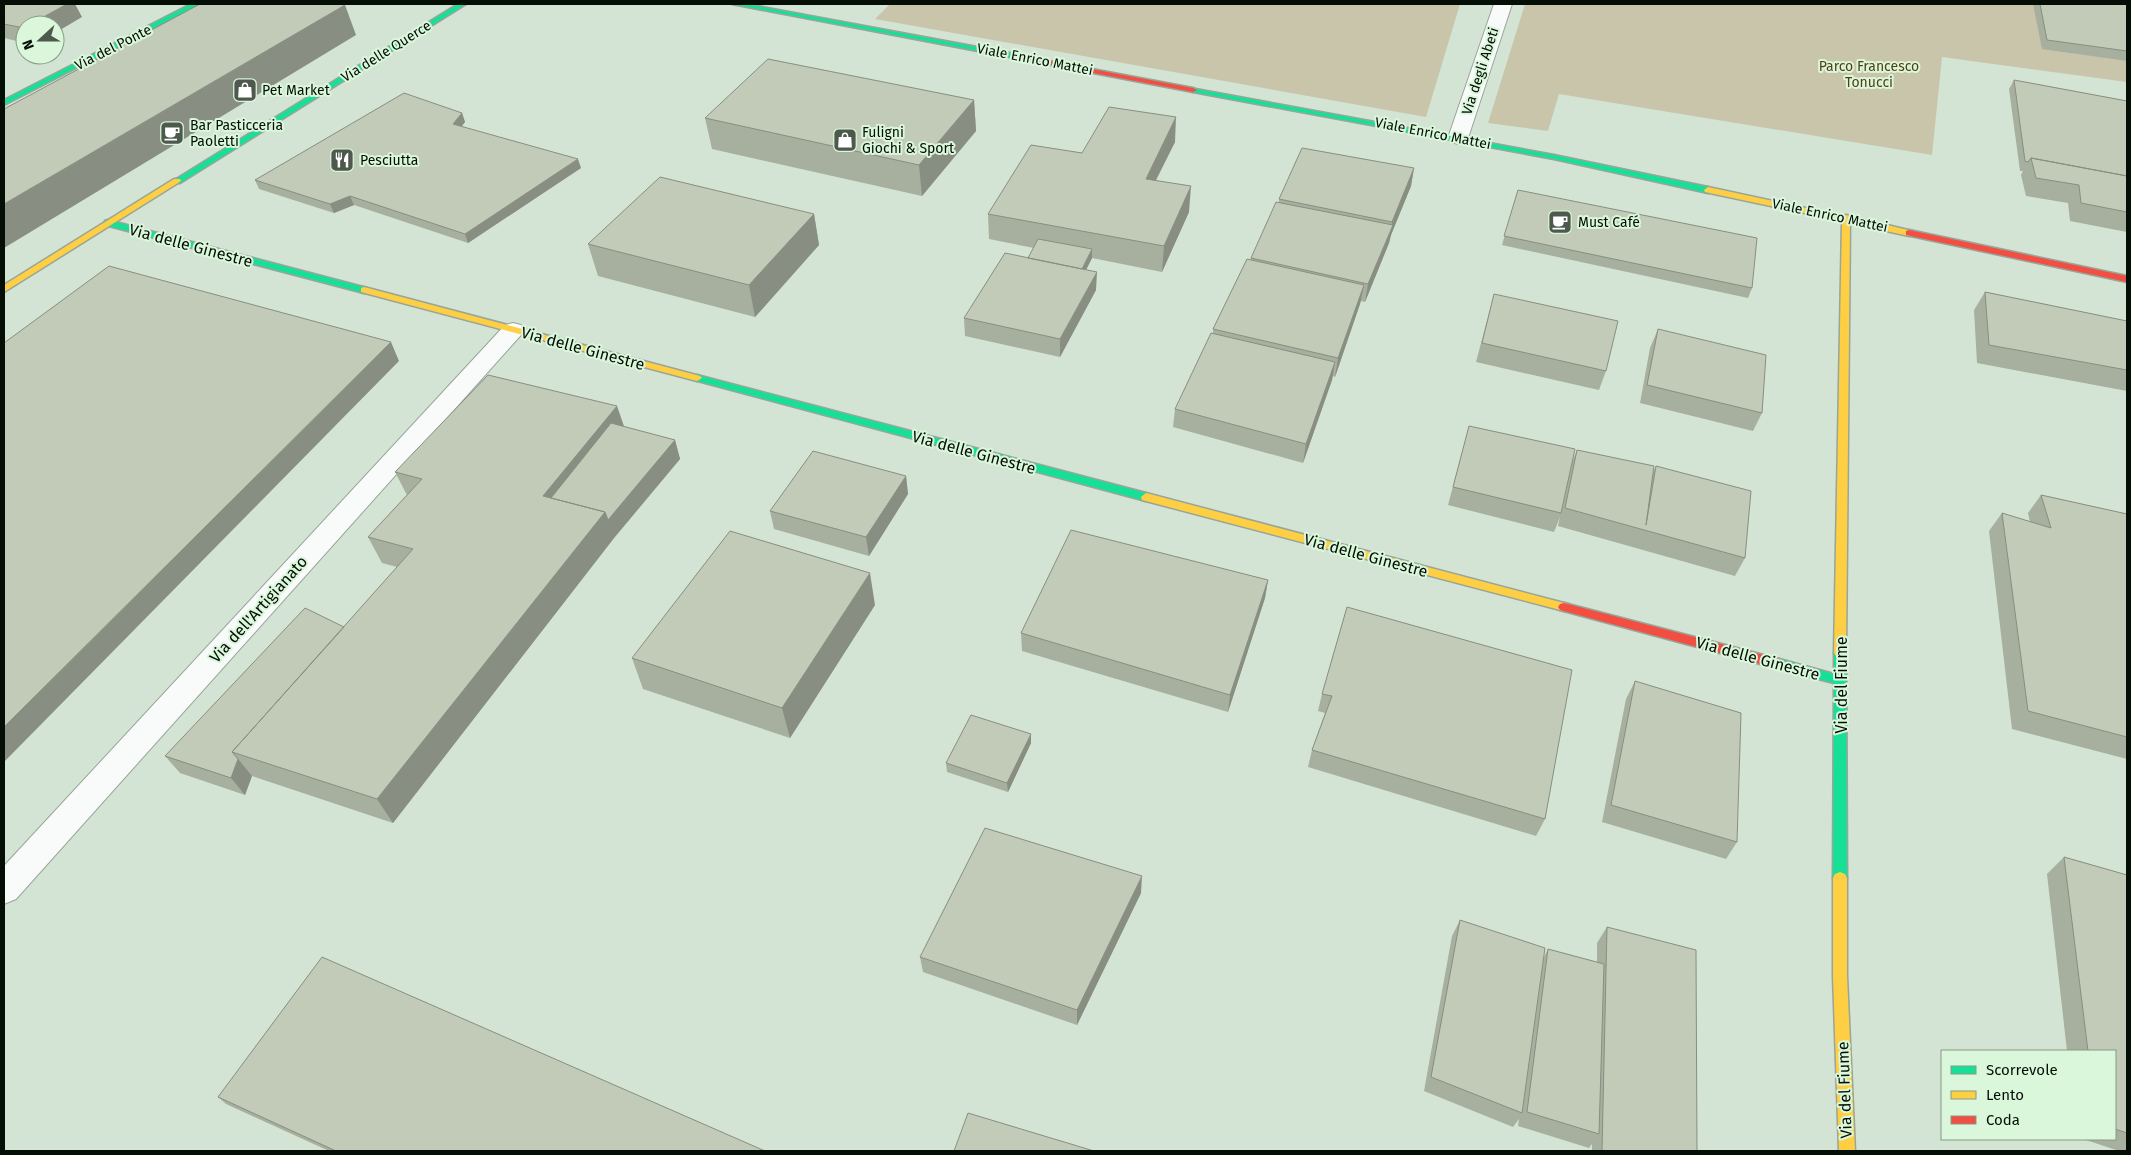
<svg xmlns="http://www.w3.org/2000/svg" width="2131" height="1155" viewBox="0 0 2131 1155" font-family="'Fira Sans',sans-serif">
<style>
.green{fill:#c9c5aa}
.lines{fill:none;stroke-linecap:round;stroke-linejoin:round}
.street-casing{stroke:#98a599;stroke-width:2}
.fast-casing{stroke:#98a599;stroke-width:3}
.slow-casing{stroke:#98a599;stroke-width:3}
.jam-casing{stroke:#98a599;stroke-width:3}
.street{fill:#f8fbf9;fill-rule:evenodd}
.fast{fill:#16e098;fill-rule:evenodd}
.slow{fill:#ffcf43;fill-rule:evenodd}
.jam{fill:#f24e42;fill-rule:evenodd}
.wall{fill:#a7af9e}
.shaded-wall{fill:#888e81}
.building{fill:#c2cbb8;stroke:#888e81}
.labels{text-anchor:middle;stroke-width:4;stroke-linejoin:round;paint-order:stroke}
.far-street-label{font-size:14px;fill:#050e05;stroke:#dbf7db}
.far-park-label{font-size:14px;fill:#553e14;stroke:#dbf7db}
.far-poi-label{font-size:14px;fill:#050e05;stroke:#dbf7db;text-anchor:start}
.street-label{font-size:16px;fill:#050e05;stroke:#dbf7db}
</style>
<rect width="100%" height="100%" fill="#d3e4d4"/>
<path class="green" d="M890 4H1460L1426 117 875 19Z
M1525 4H2127V82L1942 57 1932 155 1559 94 1548 131 1488 123Z"/>
<g class="lines">
<g class="street-casing">
<path id="street" d="M1494 4H1512L1468 138 1465 142 1458 144 1451 142 1448 138Z
M513 323 521 325 525 330 521 335 16 899 4 904V866L505 325Z"/>
</g>
<g class="fast-casing">
<path id="fast" d="M191 4H200L4 105V100Z
M458 4H466L180 183H174L173 181Z
M732 4H746L1020 55 1024 57 1020 59Z
M1190 88 1554 155 1708 187 1712 190 1708 193 1554 159 1193 92 1189 90Z
M108 220 367 288 369 290 364 293 105 225V221Z
M697 375 1146 493 1151 497 1146 501 694 380 692 378Z
M1840 648 1844 650 1846 653 1847 878 1845 882 1840 884 1835 882 1833 878 1834 683 1779 669 1775 667 1773 664 1775 661 1779 659 1834 674V653L1836 650Z"/>
</g>
<g class="slow-casing">
<path id="slow" d="M174 179H180L181 181 4 292V285Z
M1708 187 1843 216 1846 215 1912 231 1913 233 1909 236 1850 223 1846 653 1844 656H1836L1834 653 1842 221 1705 192 1704 190Z
M364 287 700 376 702 378 697 381 361 292V288Z
M1146 493 1564 603 1568 604 1570 607 1568 610 1564 611 1142 500 1141 497Z
M1840 872 1845 874 1847 878V976L1855 1151H1839L1833 976V878L1835 874Z"/>
</g>
<g class="jam-casing">
<path id="jam" d="M1017 55 1193 88 1197 90 1193 92 1020 59H1017Z
M1909 230 2127 276V282L1906 235V231Z
M1564 603 1779 659 1783 661 1785 664 1783 667 1779 669 1560 610 1558 607 1560 604Z"/>
</g>
<use href="#street" class="street"/>
<use href="#fast" class="fast"/>
<use href="#slow" class="slow"/>
<use href="#jam" class="jam"/>
</g>
<path class="wall" d="M4 4 82 17 25 25V43L4 38Z
M2033 4H2127V61L2042 49Z
M2014 80 2127 101V232L2070 221 2068 203 2026 196 2021 175 2023 171H2020L2009 89Z
M974 100 976 131 922 196 712 149 705 118Z
M462 113 465 122 461 127 581 168 468 243 354 205 334 213 259 189 255 180Z
M1175 142 1156 180 1189 212 1162 272 1092 258 1086 270 1096 290 1060 357 965 336 964 318 1028 258 1034 248 989 239 988 214 1082 153Z
M1414 168 1411 186 1391 235 1389 243 1365 302 1361 301 1335 377 1333 376 1332 380 1303 463 1173 427 1175 409 1213 333V329L1250 260 1279 202V199Z
M1518 190 1752 288 1748 298 1502 245Z
M814 214 819 245 755 317 598 276 588 244Z
M1985 292 2127 321V391L1977 363 1974 310Z
M1494 294 1606 371 1599 390 1476 362Z
M1658 329 1762 413 1753 431 1640 403 1650 348Z
M1469 426 1572 462 1577 450 1653 473 1656 466 1745 558 1735 576 1558 526 1560 517 1554 532 1448 505Z
M624 427 675 440 680 459 614 538 393 823 252 776 245 795 180 773 165 756 344 627 397 567 382 563 368 537 407 495 395 472Z
M906 476 908 494 869 556 774 529 770 511Z
M2041 495 2127 514V759L2012 729 1989 531 2002 513 2030 522 2028 513Z
M1268 580 1265 598 1228 712 1022 651 1021 633Z
M875 605 790 738 643 689 632 658Z
M1347 607 1545 819 1536 836 1308 767 1312 750 1325 713 1318 711 1322 694Z
M1635 681 1737 842 1726 859 1602 822 1626 699Z
M1031 734V743L1008 792 947 772 946 763Z
M2064 857 2127 875V1151H2119L2083 1139H2115V1051H2067L2047 874Z
M1141 893 1077 1025 923 972 920 957Z
M1460 920 1543 959 1548 949 1597 962V943L1607 927 1697 1151H1592V1144L1589 1148 1518 1126 1519 1119 1513 1127 1424 1091 1452 936Z
M218 1097 765 1151H329L226 1104Z"/>
<path class="shaded-wall" d="M67 4H75L82 17 55 33V25H29Z
M345 5 356 35 4 248V204Z
M974 100 976 131 922 196 919 165Z
M462 113 465 122 456 133 453 124Z
M1176 117 1175 142 1144 204 1146 179Z
M578 159 581 168 468 243 465 234Z
M1414 168 1411 186 1391 235 1389 243 1365 302 1368 284 1391 230 1392 222Z
M1191 186 1189 212 1162 272 1164 246Z
M350 196 354 205 334 213 330 204Z
M814 214 819 245 755 317 749 285Z
M1092 249V258L1078 286V277Z
M1097 272 1096 290 1060 357V339Z
M1364 285 1360 304 1335 377 1338 358Z
M391 342 399 361 4 762V727Z
M1335 362 1332 380 1303 463 1306 444Z
M617 406 626 432 546 504 543 496Z
M675 440 680 459 614 538 393 823 377 799 605 512Z
M906 476 908 494 869 556 866 537Z
M870 573 875 605 790 738 782 708Z
M1268 580 1265 598 1228 712 1230 695Z
M1031 734V743L1008 792 1007 783Z
M238 759 252 776 245 795 231 778Z
M1142 876 1141 893 1077 1025V1010Z"/>
<path class="building" d="M4 4H67L29 25H25L24 28 4 24Z
M200 4H338L345 5 4 204V109Z
M2040 4H2127V51L2047 40Z
M768 59 974 100 919 165 705 118Z
M2014 80 2127 101V176L2031 158 2028 162 2025 161Z
M404 93 462 113 453 124 578 159 465 234 350 196 330 204 255 180Z
M1109 107 1176 117 1146 179 1191 186 1164 246 988 214 1031 145 1082 153Z
M1302 148 1414 168 1392 222 1279 199Z
M2031 158 2127 176V212L2081 203 2079 185 2036 178Z
M660 177 814 214 749 285 588 244Z
M1518 190 1757 238 1752 288 1504 236Z
M1276 202 1393 225 1368 284 1251 258Z
M1038 239 1092 249 1082 269 1028 258Z
M1005 253 1097 272 1060 339 964 318Z
M1247 259 1364 285 1338 358 1213 329Z
M109 266 391 342 4 727V343Z
M1985 292 2127 321V370L1989 345Z
M1494 294 1618 321 1606 371 1482 343Z
M1658 329 1766 355 1762 413 1647 385Z
M1211 333 1335 362 1306 444 1175 409Z
M488 375 617 406 543 496 605 512 377 799 232 752 413 549 368 537 422 479 395 472Z
M611 423 675 440 608 520 605 512 551 498Z
M1469 426 1575 449 1561 513 1453 487Z
M1577 450 1654 466 1646 525 1656 466 1751 491 1745 558 1565 508Z
M813 451 906 476 866 537 770 511Z
M2041 495 2127 514V737L2028 711 2002 513 2051 528Z
M1071 530 1268 580 1230 695 1021 633Z
M730 531 870 573 782 708 632 658Z
M1347 607 1572 670 1545 819 1312 750 1332 696 1322 694Z
M305 608 344 627 232 752 238 759 231 778 165 756Z
M1635 681 1741 713 1737 842 1611 805Z
M971 715 1031 734 1007 783 946 763Z
M985 828 1142 876 1077 1010 920 957Z
M2064 857 2127 875V1133L2115 1129V1051H2088Z
M1460 920 1545 948 1522 1113 1431 1077Z
M1607 927 1696 950 1697 1151H1602Z
M1548 949 1604 964 1599 1134 1527 1112Z
M322 957 765 1151H336L218 1097Z
M968 1113 1094 1151H954Z"/>
<defs>
<g id="shop-square" transform="scale(1.25)"><rect x="-9" y="-9" width="18" height="18" rx="4" fill="#4d594d" stroke="#dbf7db"/><path d="M-5-2.5h2.3a2.7 3.5 0 0 1 5.4 0H5L5.5 6h-11ZM-1.5-2.5h3a1.5 2.3 0 0 0-3 0Z" fill="#fff"/></g>
<g id="cafe-square" transform="scale(1.25)"><rect x="-9" y="-9" width="18" height="18" rx="4" fill="#4d594d" stroke="#dbf7db"/><path d="M-5.5-4.5H6V0H3Q3 3.5 0 3.5H-2.5Q-5.5 3.5-5.5 0ZM3-3.2v2h1.7v-2ZM-6 4.5H4V6H-6Z" fill="#fff"/></g>
<g id="restaurant-square" transform="scale(1.25)"><rect x="-9" y="-9" width="18" height="18" rx="4" fill="#4d594d" stroke="#dbf7db"/><path d="M-5-6h1v4h1v-4h1v4h1v-4h1v5L-1.5 .5V6h-2V.5L-5-1ZM5-6V6H3V1.5H1.5Q1.5-4 5-6Z" fill="#fff"/></g>
</defs>
<g fill-rule="evenodd">
<use href="#shop-square" x="245" y="90"/>
<use href="#cafe-square" x="172" y="133"/>
<use href="#shop-square" x="845" y="140"/>
<use href="#restaurant-square" x="342" y="160"/>
<use href="#cafe-square" x="1560" y="222"/>
</g>
<g class="labels">
<g class="far-street-label">
<text transform="translate(113 47) rotate(-27)" y="5">Via del Ponte</text>
<text transform="translate(386 51) rotate(-32)" y="5">Via delle Querce</text>
<text transform="translate(1035 59) rotate(11)" y="5">Viale Enrico Mattei</text>
<text transform="translate(1480 71) rotate(-72)" y="5">Via degli Abeti</text>
<text transform="translate(1433 133) rotate(11)" y="5">Viale Enrico Mattei</text>
<text transform="translate(1830 215) rotate(12)" y="5">Viale Enrico Mattei</text>
</g>
<g class="far-park-label">
<text x="1869" y="71">Parco Francesco<tspan x="1869" dy="16">Tonucci</tspan></text>
</g>
<g class="far-poi-label">
<text x="262" y="95">Pet Market</text>
<text x="190" y="130">Bar Pasticceria<tspan x="190" dy="16">Paoletti</tspan></text>
<text x="862" y="137">Fuligni<tspan x="862" dy="16">Giochi &amp; Sport</tspan></text>
<text x="360" y="165">Pesciutta</text>
<text x="1578" y="227">Must Café</text>
</g>
<g class="street-label">
<text transform="translate(191 245) rotate(15)" y="6">Via delle Ginestre</text>
<text transform="translate(583 348) rotate(15)" y="6">Via delle Ginestre</text>
<text transform="translate(974 452) rotate(15)" y="6">Via delle Ginestre</text>
<text transform="translate(1366 555) rotate(15)" y="6">Via delle Ginestre</text>
<text transform="translate(258 609) rotate(-48)" y="6">Via dell'Artigianato</text>
<text transform="translate(1758 658) rotate(15)" y="6">Via delle Ginestre</text>
<text transform="translate(1841 685) rotate(-90)" y="6">Via del Fiume</text>
<text transform="translate(1844 1090) rotate(-92)" y="6">Via del Fiume</text>
</g>
</g>
<rect width="2131" height="1155" fill="none" stroke="#050e05" stroke-width="10"/>
<rect x="1941" y="1050" width="175" height="90" fill="#dbf7db" stroke="#859a85"/>
<rect x="1951" y="1066" width="25" height="8" fill="#16e098" stroke="#859a85"/>
<text x="1986" y="1075" font-size="15" fill="#050e05">Scorrevole</text>
<rect x="1951" y="1091" width="25" height="8" fill="#ffcf43" stroke="#859a85"/>
<text x="1986" y="1100" font-size="15" fill="#050e05">Lento</text>
<rect x="1951" y="1116" width="25" height="8" fill="#f24e42" stroke="#859a85"/>
<text x="1986" y="1125" font-size="15" fill="#050e05">Coda</text>
<g transform="translate(40 40) rotate(249)"><circle r="24" fill="#dbf7db" stroke="#859a85"/>
<path d="M0-4L9 19L0 12L-9 19Z" fill="#4d594d"/>
<text y="-8" font-size="14" font-weight="bold" text-anchor="middle" fill="#050e05">N</text>
</g>
</svg>
